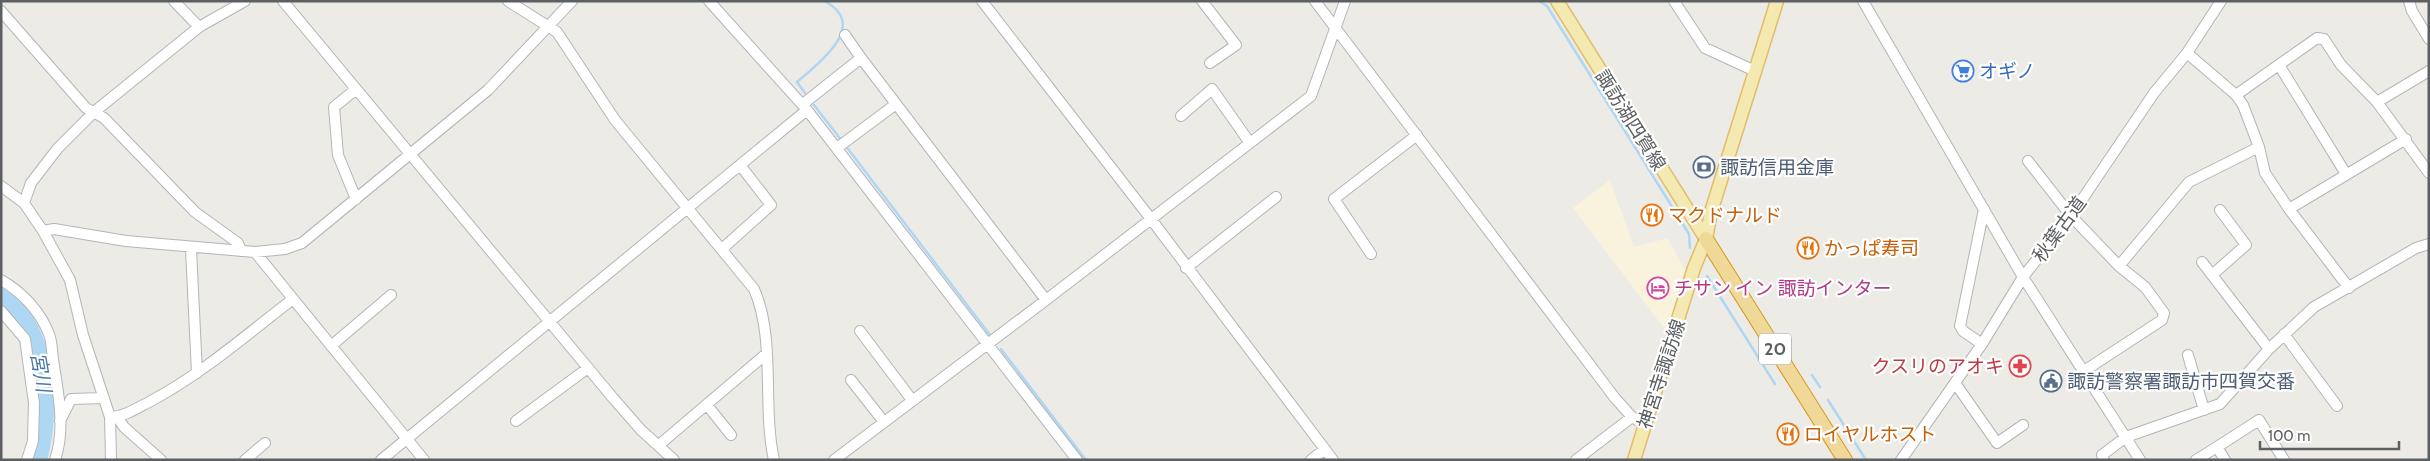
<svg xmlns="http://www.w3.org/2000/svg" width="2430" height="461" viewBox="0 0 2430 461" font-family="Cabin,'Noto Sans JP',sans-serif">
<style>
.commercial{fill:#f9f2dd}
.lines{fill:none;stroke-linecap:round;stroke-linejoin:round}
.stream{stroke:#aed7f4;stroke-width:2.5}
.river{stroke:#aed7f4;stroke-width:16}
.minor-casing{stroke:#b2b5b8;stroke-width:12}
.major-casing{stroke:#e0bd6b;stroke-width:15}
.highway-casing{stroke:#d6981c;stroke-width:16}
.minor{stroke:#fff;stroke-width:10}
.major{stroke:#f5e9b2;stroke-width:12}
.highway{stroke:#f0d899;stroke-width:14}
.labels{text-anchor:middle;stroke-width:4.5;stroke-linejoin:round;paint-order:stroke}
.shield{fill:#fff;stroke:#8e9092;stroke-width:1}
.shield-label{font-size:18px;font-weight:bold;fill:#5d6063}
.shop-label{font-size:19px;fill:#366cbe;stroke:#fff;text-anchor:start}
.street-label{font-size:19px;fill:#5d6063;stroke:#fff}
.service-label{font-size:19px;fill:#4e5e75;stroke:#fff;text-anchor:start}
.food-label{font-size:19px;fill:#c56008;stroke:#fff;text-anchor:start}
.hotel-label{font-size:19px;fill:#b23c85;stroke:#fff;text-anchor:start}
.health-label{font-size:19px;fill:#be3a42;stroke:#fff;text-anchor:end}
.water-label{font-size:20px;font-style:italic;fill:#4c79a4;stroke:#fff}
</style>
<rect width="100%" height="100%" fill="#edebe5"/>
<path class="commercial" d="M1610 180 1634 247 1668 238 1685 270 1667 332 1573 208Z"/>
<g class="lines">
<path class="stream" d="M1539 1 1547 6 1689 234 1690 248
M805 93 797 82C820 63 870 24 824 1
M814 105 842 141
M845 145 990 335
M1707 276 1775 384
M1001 349 1086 460
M1812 375 1820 387
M1828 400 1866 460"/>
<path class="river" d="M1 296C50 326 53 410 39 460"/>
<g class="minor-casing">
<path id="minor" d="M174 1 199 27
M283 1 613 398 641 430 674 460
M508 1 557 32 615 120 754 289C776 339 762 406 774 460
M709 1 807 110 1077 460
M982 1 1151 219 1333 460
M1202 1 1236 45 1210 63
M1315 1 1615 398 1632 417 1645 425
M1674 1 1705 48 1755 71
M1863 1 2023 277 2140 460
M2409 1 2412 11 2429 39
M1 11 86 108 104 118 195 212 238 243 241 251
M845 35 861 58
M2187 53 2236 95 2243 105 2259 147 2265 173 2289 209 2349 288
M2279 65 2346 174
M355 90 334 107 338 155 356 199
M2236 95 2317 38 2324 39 2341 65 2377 102 2429 71
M2377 102 2429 173
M803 104 861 58 1046 300
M1181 116 1212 89 1250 143
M837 148 896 104
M2028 161 2071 216 2119 266 2145 287 2164 313 2162 320 2084 371
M1 186 24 203 43 231 70 280 83 335 110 417 111 460
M24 203 31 183 58 148 94 112 199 27 245 1
M2289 209 2406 139
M43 231 54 229 126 241 255 252 285 249 302 243 488 90 572 1
M191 249 197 373
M722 249 771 205 740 165
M255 252 424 460
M1371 254 1334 199 1417 135
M2202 262 2269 349
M2119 266 2189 182 2259 147
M1186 268 1276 197
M2212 275 2246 245 2220 210
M1 280C22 292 40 311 49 334 52 341 52 352 53 360 58 392 66 428 55 460
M1 311 25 339 34 403 33 441 27 460
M860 331 912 400
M2284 334 2337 406
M1982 344 1963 331 1960 326 1984 209
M331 346 391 295
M2188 355 2204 410
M851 380 884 422
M1955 383 1997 443 2023 425
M707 405 731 435
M110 417C124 417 137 408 149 402 202 374 246 335 293 299
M117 417 124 427 161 460
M60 421 71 399 104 398
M516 421 588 368
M659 445 766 354
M2217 447 2259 420 2284 460
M245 460 265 443
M381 460 807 110
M834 460 1046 300 1311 96 1345 1
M1311 460 1325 449
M1576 460 1632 417
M1901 460 1982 344 2023 277 2071 216 2154 93 2187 53 2221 1
M2104 460 2102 455 2126 437 2220 404 2269 349 2314 307 2416 248 2429 244
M2196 460 2217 447 2225 460"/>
</g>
<g class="major-casing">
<path id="major" d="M1557 1 1706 239
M1634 460 1694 268 1706 239 1711 212 1777 1"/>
</g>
<g class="highway-casing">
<path id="highway" d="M1706 239 1845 460"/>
</g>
<use href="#minor" class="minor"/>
<use href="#major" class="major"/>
<use href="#highway" class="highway"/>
</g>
<defs>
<g id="supermarket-ring" transform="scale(1.125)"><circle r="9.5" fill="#fff" stroke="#3f7fe0" stroke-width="1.5"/><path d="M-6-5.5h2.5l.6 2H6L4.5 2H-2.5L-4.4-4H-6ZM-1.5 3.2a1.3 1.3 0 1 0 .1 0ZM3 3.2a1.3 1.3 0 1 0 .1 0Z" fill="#3f7fe0"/></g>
<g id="bank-ring" transform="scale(1.125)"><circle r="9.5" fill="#fff" stroke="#5c6f8a" stroke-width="1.5"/><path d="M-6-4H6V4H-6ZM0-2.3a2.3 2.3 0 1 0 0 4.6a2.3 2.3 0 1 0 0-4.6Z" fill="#5c6f8a"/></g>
<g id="restaurant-ring" transform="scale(1.125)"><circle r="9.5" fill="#fff" stroke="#e8710a" stroke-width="1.5"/><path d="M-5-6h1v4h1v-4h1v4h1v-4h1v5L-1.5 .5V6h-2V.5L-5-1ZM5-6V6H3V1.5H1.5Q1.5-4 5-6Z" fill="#e8710a"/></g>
<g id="hotel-ring" transform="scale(1.125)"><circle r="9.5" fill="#fff" stroke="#d1479c" stroke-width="1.5"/><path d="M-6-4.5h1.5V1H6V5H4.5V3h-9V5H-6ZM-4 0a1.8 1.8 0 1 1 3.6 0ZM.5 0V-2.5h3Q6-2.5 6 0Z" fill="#d1479c"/></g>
<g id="pharmacy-ring" transform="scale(1.125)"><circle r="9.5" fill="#fff" stroke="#e0444e" stroke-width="1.5"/><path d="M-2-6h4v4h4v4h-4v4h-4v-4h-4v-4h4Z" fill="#e0444e"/></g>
<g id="civic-ring" transform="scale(1.125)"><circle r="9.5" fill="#fff" stroke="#5c6f8a" stroke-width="1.5"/><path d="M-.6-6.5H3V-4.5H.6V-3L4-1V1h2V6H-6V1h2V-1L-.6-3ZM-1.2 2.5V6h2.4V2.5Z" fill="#5c6f8a"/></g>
</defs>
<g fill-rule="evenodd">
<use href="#supermarket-ring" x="1963" y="71"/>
<use href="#bank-ring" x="1704" y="167"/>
<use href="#restaurant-ring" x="1652" y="215"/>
<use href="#restaurant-ring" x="1808" y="248"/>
<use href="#hotel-ring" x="1658" y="288"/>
<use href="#pharmacy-ring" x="2020" y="366"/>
<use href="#civic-ring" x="2051" y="381"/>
<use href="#restaurant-ring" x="1788" y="434"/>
</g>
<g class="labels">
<rect class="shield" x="1759" y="333.5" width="32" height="31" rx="4"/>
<g class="shield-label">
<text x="1775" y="355">20</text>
</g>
<g class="shop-label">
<text x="1979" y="78">オギノ</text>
</g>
<g class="street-label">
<text transform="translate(1631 120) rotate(58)" y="7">諏訪湖四賀線</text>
<text transform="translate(2059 229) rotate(-54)" y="7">秋葉古道</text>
<text transform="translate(1661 374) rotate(-72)" y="7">神宮寺諏訪線</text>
</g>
<g class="service-label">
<text x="1720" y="174">諏訪信用金庫</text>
<text x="2067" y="388">諏訪警察署諏訪市四賀交番</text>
</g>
<g class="food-label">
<text x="1668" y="222">マクドナルド</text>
<text x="1824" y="255">かっぱ寿司</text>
<text x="1804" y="441">ロイヤルホスト</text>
</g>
<g class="hotel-label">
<text x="1674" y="295">チサン イン 諏訪インター</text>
</g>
<g class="health-label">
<text x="2004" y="373">クスリのアオキ</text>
</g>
<g class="water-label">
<text transform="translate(41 372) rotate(80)" y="7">宮川</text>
</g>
</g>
<rect width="2430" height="461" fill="none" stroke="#5d6063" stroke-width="5"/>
<path d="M2260 441v8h139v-8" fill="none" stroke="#5d6063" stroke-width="2.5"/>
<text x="2268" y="441" font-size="15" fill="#5d6063" stroke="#ffffff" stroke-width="4" paint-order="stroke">100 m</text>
</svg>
